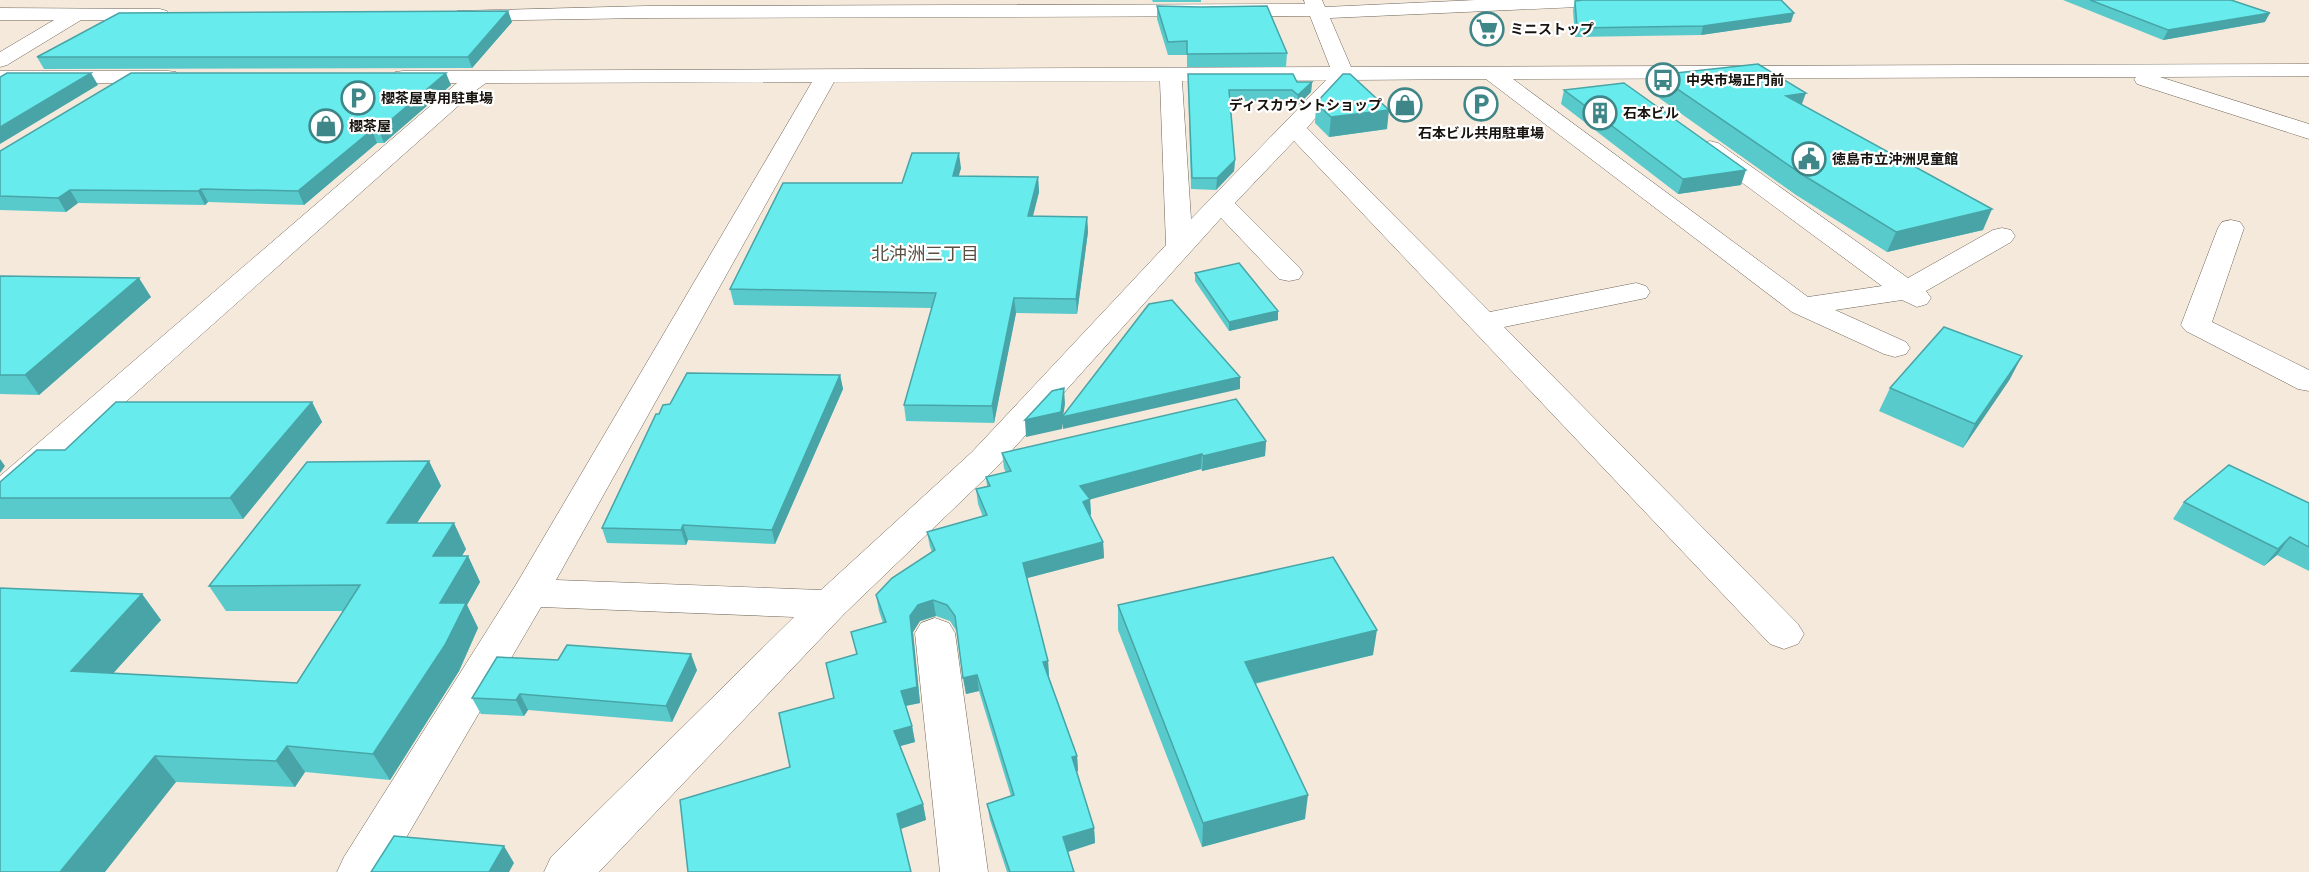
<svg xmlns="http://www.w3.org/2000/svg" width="2309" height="872" viewBox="0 0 2309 872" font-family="Figtree,'Noto Sans JP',sans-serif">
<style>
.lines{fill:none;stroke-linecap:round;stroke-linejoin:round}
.minor-casing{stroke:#6f6559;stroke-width:1}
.minor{fill:#fff;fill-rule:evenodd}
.wall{fill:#59cacc}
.shaded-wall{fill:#48a4a6}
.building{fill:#67ebed;stroke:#48a4a6;stroke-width:1.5}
.labels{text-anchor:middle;stroke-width:4.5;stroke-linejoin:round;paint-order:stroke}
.far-poi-label{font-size:14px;font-weight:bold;fill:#17130e;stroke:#fff;text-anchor:start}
.neighbourhood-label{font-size:18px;fill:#584e42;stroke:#fff}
</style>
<rect width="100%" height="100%" fill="#f5e9db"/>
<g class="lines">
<g class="minor-casing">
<path id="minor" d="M1304 0H1322L1325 7 1476 0H1609L1607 4 1600 6 1330 18 1351 67 2309 64V76L2160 77 2309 124V139L2137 84 2134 79 2136 77 1513 79 1808 297 1882 286 1702 153 1698 148 1702 143 1710 141 1718 143 1908 278 1993 230 2002 228 2011 230 2015 236 2011 242 1926 291 1931 298 1927 304 1917 307 1902 300 1835 310 1906 342 1910 348 1906 354 1895 357 1884 354 1792 312 1486 79 1349 80 1307 128 1490 312 1636 283 1646 286 1650 292 1646 298 1504 327 1798 624 1804 634 1798 644 1784 649 1770 644 1294 141 1235 203 1299 267 1303 273 1299 279 1289 281 1279 279 1221 218 996 468 844 614 599 872H544L551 857 794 617 541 607 386 872H337L344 857 517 583 812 82 486 83 475 91 12 503 0 507V476L457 83H403L395 82 392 77 395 72 403 71 1330 67 1310 16 646 18 464 21 457 19 454 15 457 11 646 6 1305 4ZM1326 80 1191 219 1182 81ZM1160 81 1166 245 972 452 821 590 556 580 834 82Z
M0 8 160 9 167 11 170 15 167 19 160 21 81 20 7 65 0 67V52L54 20H0Z
M0 71H168L176 72 179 77 176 82 168 83H0Z
M2231 220 2240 222 2244 228 2212 322 2309 370V391L2298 389 2186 331 2181 325 2218 228 2222 222Z
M935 618 949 623 955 633 988 872H940L915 633 921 623Z"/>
</g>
<use href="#minor" class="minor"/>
</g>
<path class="wall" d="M1152 0H1201V2H1153Z
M2063 0H2231L2265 22 2163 40Z
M1575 1 1791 22 1701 35 1575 37 1573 10Z
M1157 6 1287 53 1286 67H1187V55H1168L1157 19Z
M508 11 512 22 472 68 44 69 37 57Z
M1188 74 1297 82H1312L1311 92 1297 106 1291 101H1230L1235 160 1234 171 1216 190 1191 189Z
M1657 75 1802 105 1983 230 1887 252 1796 195 1652 93Z
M451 85 384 143H377L304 205 208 202 205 205 78 203 66 212 0 210V151Z
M1564 90 1741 185 1678 194 1561 104Z
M1316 103 1387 129 1329 137 1315 123Z
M961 168 958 176 1038 177 1039 192 1033 216 1087 217 1088 232 1077 314 1016 313 994 423 906 421 904 405 932 308 734 305 730 289 902 183Z
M1195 273 1278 311V320L1229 331 1195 281Z
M0 276 151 297 39 395 0 394Z
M840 375 843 389 775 544 688 540 686 545 607 543 602 528 659 414 670 404Z
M2010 379 1963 448 1879 411 1890 388Z
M312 402 322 422 243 519H0V482L65 450Z
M1266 441 1265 456 1202 471 1201 469 1090 499 1091 515H1089L1103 542 1104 558 1026 578 1048 661 1049 677 1077 756 1078 771 1077 772 1094 828 1095 843 1068 852 1074 872H1007L990 820 987 804 1011 796 979 691 966 694 957 632 950 621 936 616 920 621 913 632 920 703 906 706 912 726 915 742 900 746 923 804 926 820 790 767 834 698 857 655 851 632 883 623 879 611 876 595 932 552 930 547 927 532 983 517 978 504 976 489 987 486 986 477 1006 473 1004 468 1002 453Z
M429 461 441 486 417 523 466 549 462 556H468L480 582 467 605 478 628 459 671 390 780 305 772 295 787 176 782 0 872 142 594 161 620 113 673 297 683 343 611H226L209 586Z
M2184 502 2309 503V571L2277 555 2264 566 2173 519Z
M1118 605 1373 655 1255 684 1305 819 1202 847 1118 630Z
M697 670 672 722 528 710 524 716 481 714 472 698Z"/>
<path class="shaded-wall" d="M508 11 512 22 472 68 468 57Z
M1794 13 1791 22 1701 35 1703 26Z
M2270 13 2265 22 2163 40 2168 30Z
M91 73 98 85 0 144V127Z
M446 73 451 85 384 143 379 130Z
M1312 82 1311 92 1297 106 1298 95Z
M1806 93 1799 112 1786 96Z
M1389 110 1387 129 1329 137 1331 117Z
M372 130 377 143 304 205 298 191Z
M959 153 961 168 955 190 953 176Z
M1235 160 1234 171 1216 190 1217 178Z
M1746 170 1741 185 1678 194 1683 179Z
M1038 177 1039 192 1029 231 1028 216Z
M201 189 208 202 205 205 198 191Z
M70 190 78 203 66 212 58 198Z
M1992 209 1983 230 1887 252 1896 232Z
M1087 217 1088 232 1077 314 1076 299Z
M139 278 151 297 39 395 25 375Z
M1014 298 1016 313 994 423 992 406Z
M1278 311V320L1229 331V322Z
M2022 356 2010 379 1963 448 1975 424Z
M840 375 843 389 775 544 772 530Z
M1240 377V389L1063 429 1062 423V429L1026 437 1025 420 1064 388 1065 404 1063 417Z
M312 402 322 422 243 519 230 498Z
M1266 441 1265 456 1202 471 1203 456Z
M1202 454 1201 469 1081 502 1080 486Z
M0 459 5 466 0 473Z
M429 461 441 486 400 549 387 523Z
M1090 499 1091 515 1083 517V502Z
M454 523 466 549 446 582 433 556Z
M683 525 688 540 686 545 681 530Z
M2290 537 2277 555 2264 566 2278 549Z
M1103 542 1104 558 1024 579 1023 563Z
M468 556 480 582 467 605 478 628 459 671 390 780 373 754 440 603Z
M142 594 161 620 92 697 71 671Z
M933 600 936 616 920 621 913 632 920 703 904 706 901 691 910 616 918 605Z
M1377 630 1373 655 1243 686 1245 662Z
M691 654 697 670 672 722 666 706Z
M1048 661 1049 677 1044 678 1043 662Z
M977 675 979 691 966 694 963 678Z
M520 694 528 710 524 716 516 700Z
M912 726 915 742 897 747 894 731Z
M287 746 305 772 295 787 276 761Z
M155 756 176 782 105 872H60Z
M1077 756 1078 771 1073 773 1072 757Z
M1308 795 1305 819 1202 847 1203 823Z
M923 804 926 820 901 829 897 814Z
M1094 828 1095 843 1064 853 1063 837Z
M504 846 514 863 509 872H489Z"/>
<path class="building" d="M1583 0H1781L1794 13 1703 26 1577 28 1575 1Z
M2090 0H2231L2270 13 2168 30Z
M1157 6 1201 7 1267 6 1287 53 1187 54V41L1168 42Z
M508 11 468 57H37L119 13Z
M1758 64 1806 93 1786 96 1992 209 1896 232 1803 175 1657 75Z
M7 73H91L0 127V77Z
M131 73H446L379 130H372L298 191 201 189 198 191 70 190 58 198 0 196V151Z
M1188 74H1293L1297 82H1312L1298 95 1292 90H1229L1235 160 1217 178H1192Z
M1343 74H1350L1389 110 1331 117 1316 103Z
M1624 83 1746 170 1683 179 1564 90Z
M912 153H959L953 176 1038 177 1028 216 1087 217 1076 299 1014 298 992 406 904 405 936 293 730 289 783 183H902Z
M1239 263 1278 311 1229 322 1195 273Z
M0 276 139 278 25 375H0Z
M1172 300 1240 377 1062 417 1149 304Z
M1944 327 2022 356 1975 424 1890 388Z
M687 373 840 375 772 530 683 525 681 530 602 528 656 414H659L663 405 670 404Z
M1064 388 1061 412 1025 420 1052 391Z
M1236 399 1266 441 1203 456 1202 454 1080 486 1090 499 1083 502 1103 542 1023 563 1048 661 1043 662 1077 756 1072 757 1094 828 1063 837 1074 872H1010L987 804 1014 795 977 675 963 678 955 616 947 605 933 600 918 605 910 616 917 687 901 691 912 726 894 731 923 804 897 814 911 872H688L680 800 790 767 779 713 834 698 826 663 857 654 851 632 886 622 876 595 892 578 935 550 927 532 987 515 976 489 990 486 986 477 1011 471 1002 453Z
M116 402H312L230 498H0V482L37 450H65Z
M429 461 387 523H454L433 556H468L440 603H466L445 645 373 754 287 746 276 761 155 756 60 872H0V588L142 594 71 671 297 683 360 585 209 586 307 462Z
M2229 465 2309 503V547L2290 537 2278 549 2184 502Z
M1333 557 1377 630 1245 662 1308 795 1203 823 1118 605Z
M567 645 691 654 666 706 520 694 516 700 472 698 497 657 558 660Z
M394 836 504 846 489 872H371Z"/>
<defs>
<g id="supermarket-ring" transform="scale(1.725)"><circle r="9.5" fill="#fff" stroke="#3e8687" stroke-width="1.5"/><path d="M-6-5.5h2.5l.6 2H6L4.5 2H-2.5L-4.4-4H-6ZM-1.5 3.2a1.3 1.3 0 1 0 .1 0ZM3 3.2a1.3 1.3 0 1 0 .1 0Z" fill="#3e8687"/></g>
<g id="bus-ring" transform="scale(1.725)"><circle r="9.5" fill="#fff" stroke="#3e8687" stroke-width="1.5"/><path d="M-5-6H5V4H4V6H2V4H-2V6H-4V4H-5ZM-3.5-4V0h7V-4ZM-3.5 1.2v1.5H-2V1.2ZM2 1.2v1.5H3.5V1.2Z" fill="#3e8687"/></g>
<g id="parking-ring" transform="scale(1.725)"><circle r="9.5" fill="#fff" stroke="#3e8687" stroke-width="1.5"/><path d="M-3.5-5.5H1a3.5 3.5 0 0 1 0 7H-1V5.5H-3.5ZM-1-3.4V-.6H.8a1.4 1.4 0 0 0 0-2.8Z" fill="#3e8687"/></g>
<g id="shop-ring" transform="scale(1.725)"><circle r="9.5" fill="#fff" stroke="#3e8687" stroke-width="1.5"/><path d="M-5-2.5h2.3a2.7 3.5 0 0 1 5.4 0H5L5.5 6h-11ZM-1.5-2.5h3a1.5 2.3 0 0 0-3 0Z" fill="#3e8687"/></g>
<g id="building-ring" transform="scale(1.725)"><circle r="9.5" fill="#fff" stroke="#3e8687" stroke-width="1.5"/><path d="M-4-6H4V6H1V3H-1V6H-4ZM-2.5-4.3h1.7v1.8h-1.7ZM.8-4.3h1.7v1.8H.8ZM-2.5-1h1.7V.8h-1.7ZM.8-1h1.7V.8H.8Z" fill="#3e8687"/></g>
<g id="civic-ring" transform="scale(1.725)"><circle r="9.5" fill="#fff" stroke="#3e8687" stroke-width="1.5"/><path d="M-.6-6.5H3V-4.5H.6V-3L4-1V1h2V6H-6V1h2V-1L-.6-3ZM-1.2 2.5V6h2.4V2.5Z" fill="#3e8687"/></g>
</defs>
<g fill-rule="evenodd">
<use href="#supermarket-ring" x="1487" y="29"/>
<use href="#bus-ring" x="1663" y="80"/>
<use href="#parking-ring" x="358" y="98"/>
<use href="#parking-ring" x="1481" y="104"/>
<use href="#shop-ring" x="1405" y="105"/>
<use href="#building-ring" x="1600" y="113"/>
<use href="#shop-ring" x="326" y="126"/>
<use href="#civic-ring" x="1809" y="159"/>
</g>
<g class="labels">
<g class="far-poi-label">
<text x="1510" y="34">ミニストップ</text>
<text x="1686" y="85">中央市場正門前</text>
<text x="381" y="103">櫻茶屋専用駐車場</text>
<text x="1382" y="110" text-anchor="end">ディスカウントショップ</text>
<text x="1623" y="118">石本ビル</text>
<text x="349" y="131">櫻茶屋</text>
<text x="1481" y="138" text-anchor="middle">石本ビル共用駐車場</text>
<text x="1832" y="164">徳島市立沖洲児童館</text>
</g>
<g class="neighbourhood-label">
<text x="925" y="260">北沖洲三丁目</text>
</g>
</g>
</svg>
